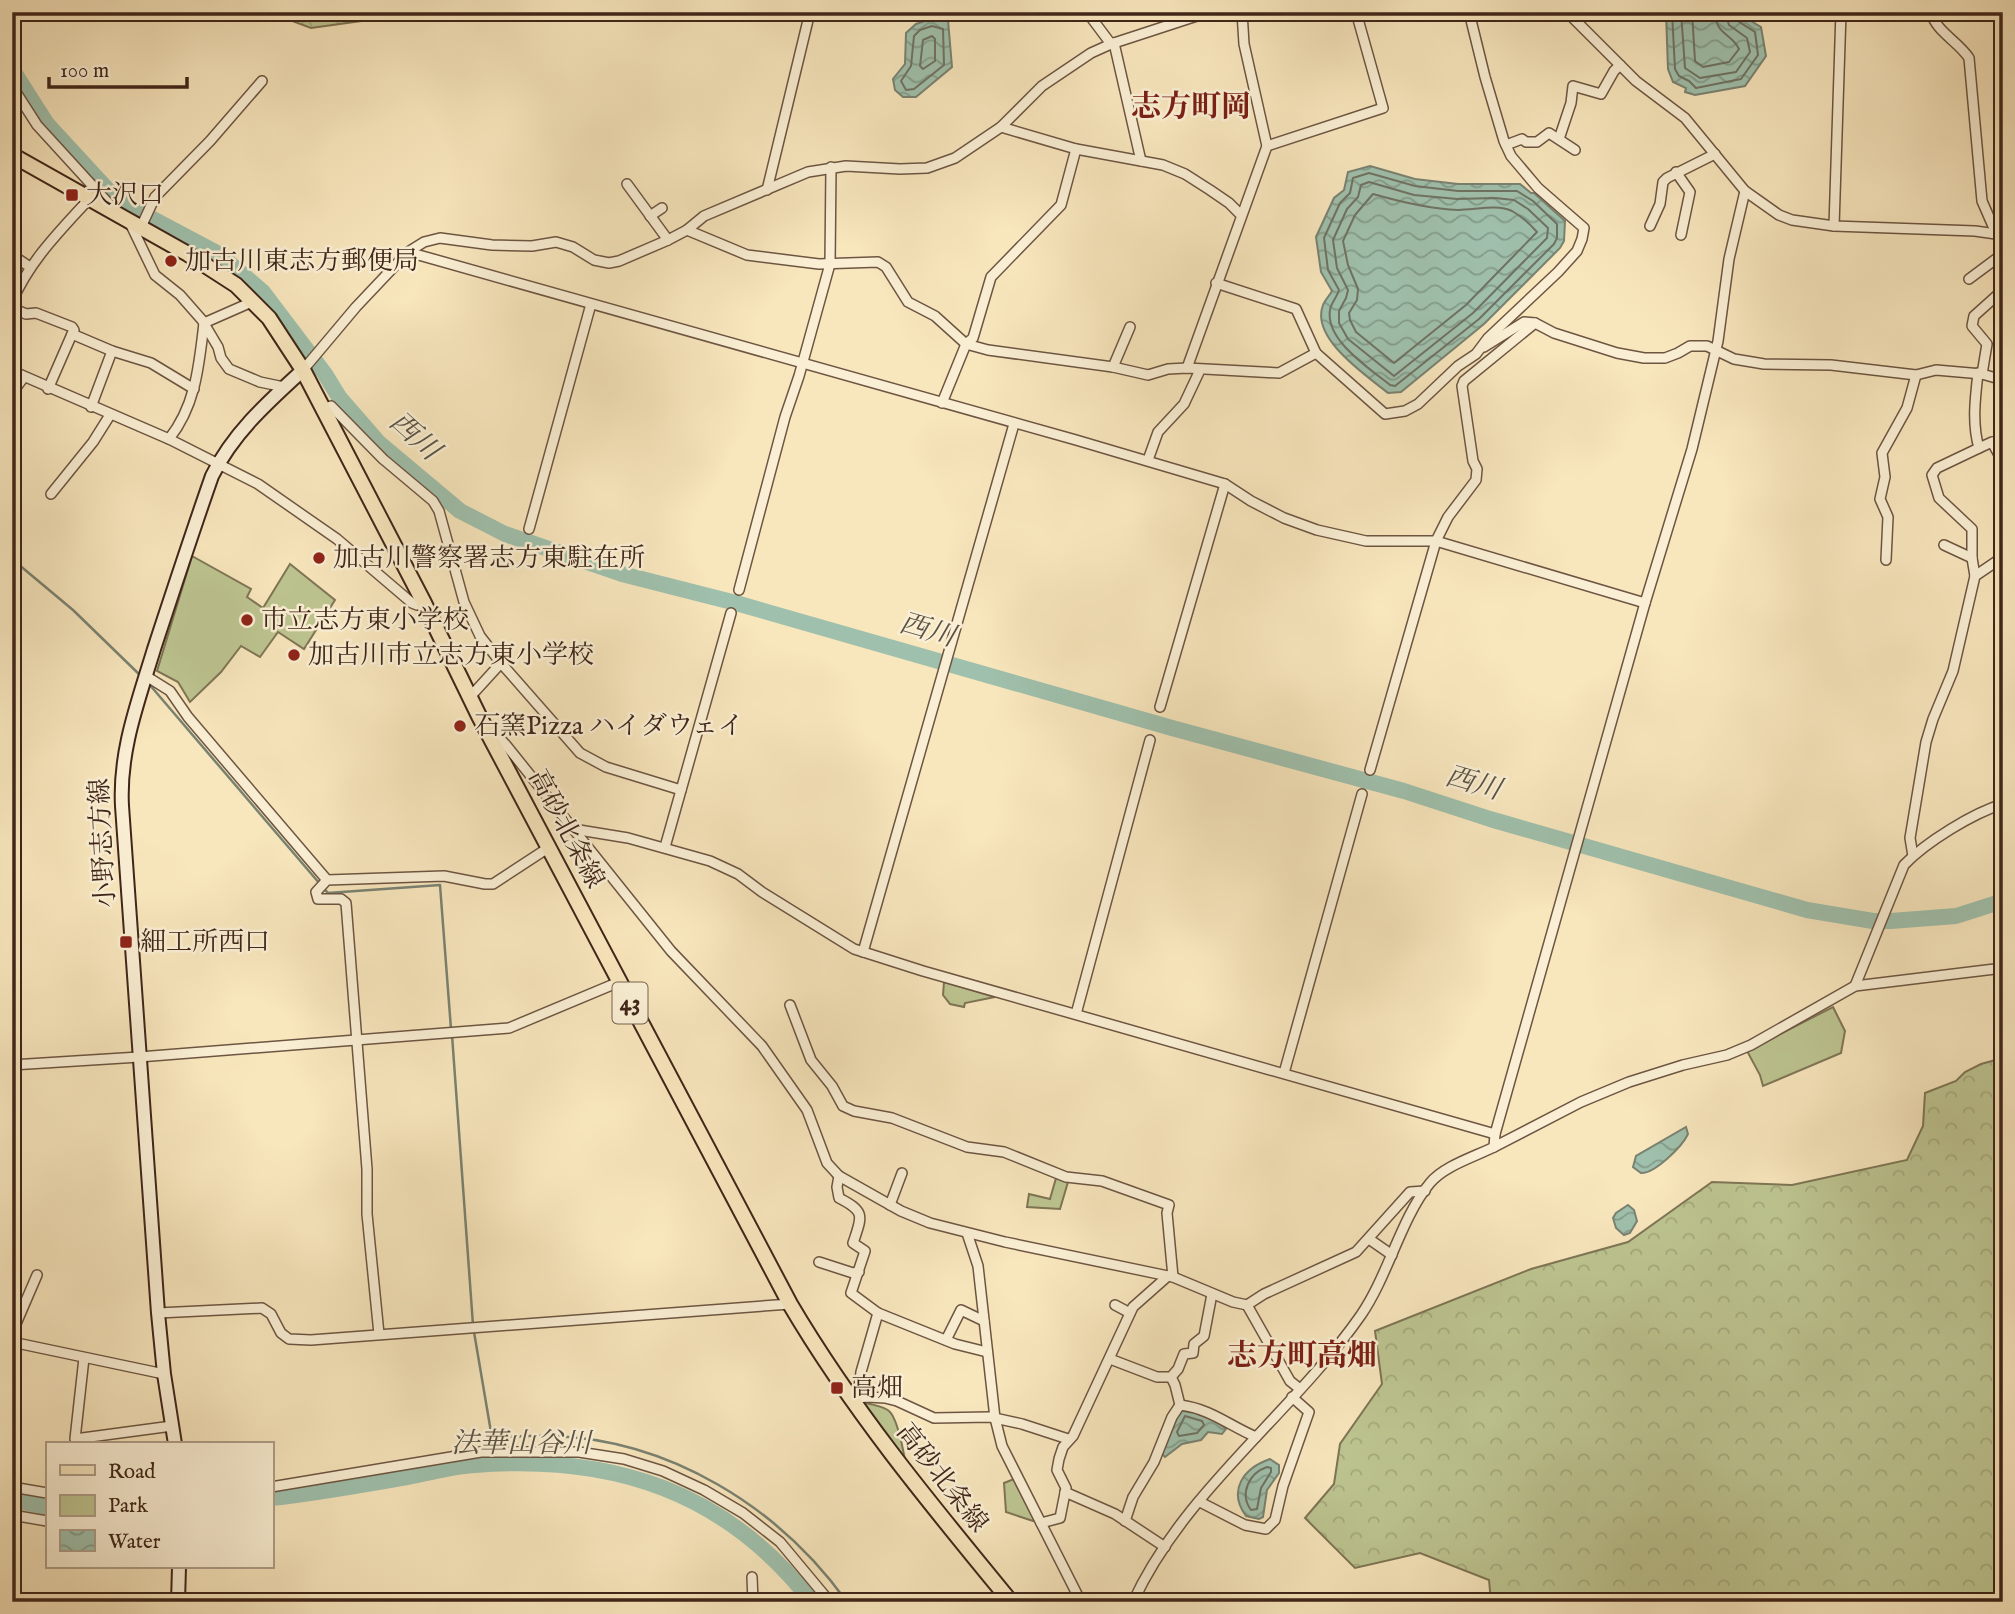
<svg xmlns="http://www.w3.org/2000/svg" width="2015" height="1614" viewBox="0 0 2015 1614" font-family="'IM FELL English','Noto Serif JP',serif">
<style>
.green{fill:#bdc591;stroke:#7e7555;stroke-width:2}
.forest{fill:url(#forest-crowns);stroke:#7e7555;stroke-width:2}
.water{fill:url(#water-waves);stroke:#798271;stroke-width:2}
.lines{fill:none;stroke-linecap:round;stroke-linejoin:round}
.shore{stroke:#6f7262;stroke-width:2}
.stream{stroke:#798271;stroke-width:2.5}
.river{stroke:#9fc0ac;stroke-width:16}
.street-casing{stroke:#6d5542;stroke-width:12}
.secondary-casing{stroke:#3f2519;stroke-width:16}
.primary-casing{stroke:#3f2519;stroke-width:18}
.street{stroke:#faefd4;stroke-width:9}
.secondary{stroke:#faefd4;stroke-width:12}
.primary{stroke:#f8e6bd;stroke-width:14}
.poi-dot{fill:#8f2418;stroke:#faefd4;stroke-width:2.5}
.labels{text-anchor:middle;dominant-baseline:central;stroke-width:5;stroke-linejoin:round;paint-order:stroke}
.shield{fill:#faefd4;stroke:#776251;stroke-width:2}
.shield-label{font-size:24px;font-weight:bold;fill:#3f2519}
.poi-label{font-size:26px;fill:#3f2519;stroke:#faefd4;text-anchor:start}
.street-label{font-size:26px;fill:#3f2519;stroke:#faefd4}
.water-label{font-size:28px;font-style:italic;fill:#5c5445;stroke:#faefd4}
.quarter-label{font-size:30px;font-weight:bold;fill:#7a1f14;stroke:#faefd4}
</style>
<defs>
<pattern id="forest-crowns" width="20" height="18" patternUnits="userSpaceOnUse" patternTransform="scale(1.75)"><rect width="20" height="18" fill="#bdc591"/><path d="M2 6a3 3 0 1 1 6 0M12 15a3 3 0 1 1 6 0" fill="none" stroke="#a4a97c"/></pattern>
<pattern id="water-waves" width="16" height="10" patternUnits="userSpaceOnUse" patternTransform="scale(1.75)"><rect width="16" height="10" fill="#9fc0ac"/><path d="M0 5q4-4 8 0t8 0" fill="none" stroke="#839c8b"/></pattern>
</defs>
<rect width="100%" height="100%" fill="#f8e6bd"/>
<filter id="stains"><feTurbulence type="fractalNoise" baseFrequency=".00286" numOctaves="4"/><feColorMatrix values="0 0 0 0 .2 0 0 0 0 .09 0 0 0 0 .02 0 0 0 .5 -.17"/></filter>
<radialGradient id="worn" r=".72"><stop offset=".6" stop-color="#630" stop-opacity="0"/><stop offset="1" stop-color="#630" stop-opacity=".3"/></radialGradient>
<g class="green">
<path d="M192,556l59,33 -4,8 16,11 27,-44 45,36 -31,49 -26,-17 -18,25 -19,-11 -20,26 -31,30 -12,-20 -21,-11z"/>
<path d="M944,982l51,15 -30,6 -1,4 -14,-3 -7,-9z"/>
<path d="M1833,1007l12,24 -4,22 -78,33 -3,-11 -13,-24z"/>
<path d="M1056,1178l12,4 -8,27 -33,-2 2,-13 21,5z"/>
<path d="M861,1401c8,4 21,4 28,10 8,7 14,38 16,49z"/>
<path d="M1014,1479l20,40 -1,2 -27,-9 -2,-29z"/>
</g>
<g class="forest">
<path d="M268,12h159l-116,16z"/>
<path d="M1999,1059l2,34 2,1v508h-512l-2,-22 -69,-27 -65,15 -50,-50 29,-34 6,-40 42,-60 -7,-53 156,-62 97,-27 84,-60 80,3 115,-25 16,-34 2,-33 31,-12 9,-9 16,-8z"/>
</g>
<g class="water">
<path d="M1666,12h70l25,15 5,29 -21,30 -50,9 -10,-3 1,-4 -13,-6 -5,-13z"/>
<path d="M931,19l17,1 4,47 -36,30h-13l-8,-7 -2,-11 12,-15 1,-31 10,-9z"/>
<path d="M1370,166l45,13 43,5h62l11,9h3l31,28 -1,20 -4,7 -76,76 -83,68 -13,1c-22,-18 -78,-55 -65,-88 2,-5 7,-10 9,-14l-11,-19 -5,-35 18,-39 10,-8 4,-18z"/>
<path d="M1686,1127l2,7c-6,13 -34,40 -47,39l-8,-6 3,-11z"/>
<path d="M1628,1205l6,5 3,11 -7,12 -6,2 -8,-7 -3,-10 3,-5z"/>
<path d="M1185,1409l24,6 17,14 -4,5 -14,-2 -7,8 -19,4 -17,13 -3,-3 15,-40 4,-4z"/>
<path d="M1270,1459l9,6v8l-12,17 -4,27 -4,2 -13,-3c-19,-26 -2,-48 24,-57z"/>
</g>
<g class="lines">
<g class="shore">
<path d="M1672,12l3,57 4,7 10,5 7,7 45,-9 17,-24 -3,-23 -19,-12 -2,-8"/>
<path d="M1681,12l4,56 15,10 36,-6 14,-20 -3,-14 -18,-13 -4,-13"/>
<path d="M1692,12l3,49 8,6 26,-5 10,-13c-7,-16 -23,-13 -24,-37"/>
<path d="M932,26l11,3 1,36 -30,24 -8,1 -5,-9 10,-15 3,-30 6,-6z"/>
<path d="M932,36l3,3v22l-12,8 -3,-3 3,-26z"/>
<path d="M1369,173l46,13 43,5h59l16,10 24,23v14l-3,6 -75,75 -84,67 -5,-1c-21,-17 -65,-45 -60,-75 1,-7 7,-13 9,-20l-11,-20 -4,-32 16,-35 10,-10 3,-15z"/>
<path d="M1369,182l45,13 43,4 38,-1 19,2 14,9 20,19 -1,10 -74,75 -79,63 -46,-37 -9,-16v-12l7,-13 2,-8 -11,-22 -4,-28 14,-31 11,-12 3,-12z"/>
<path d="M1373,194c28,8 56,15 85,16 17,0 39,-6 54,1 9,5 18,13 25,21l-71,73 -72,58 -38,-31 -6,-12 -1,-7 8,-13 1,-11 -10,-24 -5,-24 12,-26z"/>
<path d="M1185,1416l17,5 2,4 -7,8 -18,3 -2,-4z"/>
<path d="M1267,1467l4,1v4l-10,16 -4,21 -6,1c-12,-16 -2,-37 16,-43z"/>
</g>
<g class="stream">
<path d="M12,559l61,51 69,67"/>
<path d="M149,684l171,200"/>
<path d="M324,889l4,4 112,-8 11,144"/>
<path d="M452,1035l21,290"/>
<path d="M474,1332l18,106c19,-1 39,-3 59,-2 118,3 228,71 296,166"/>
</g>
<g class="river">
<path d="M12,69l35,55 70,76 102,54 44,38 62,82 14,23 40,46 81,68 45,23 117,40 114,29 436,125 232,63 86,28 317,91 66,11h18l65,-5 47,-15"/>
<path d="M271,1498c46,-5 91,-13 136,-21 23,-4 46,-11 68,-12 137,-11 251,26 337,137"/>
<path d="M12,1500l35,7"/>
</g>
<g class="street-casing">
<g id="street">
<path d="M1087,12l24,32"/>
<path d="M1567,12l69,69 49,37 60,73 34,24 13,5 42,6 141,5 28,4"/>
<path d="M1931,12c5,20 27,29 38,46l13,143 14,32"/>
<path d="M1114,43l27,118"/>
<path d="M12,86l25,39 74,81"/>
<path d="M1001,127l75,22 87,16 22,9 25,16 19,13 12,12"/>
<path d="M1559,139l12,-36 2,-17 28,8 13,-23 6,-6"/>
<path d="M1506,145l16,-6 4,3h11l12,-9 26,17"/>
<path d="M1267,146l116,-38 -27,-96"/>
<path d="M12,172l11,-11"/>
<path d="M1676,172l14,20 -9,43"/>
<path d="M627,184l41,56"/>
<path d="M767,190l43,-178"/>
<path d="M650,216l12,-8"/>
<path d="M129,221l26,54 25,20 22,25 16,27 3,11 8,11 31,13 24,5"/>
<path d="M1650,226l10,-22 3,-22 4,-4 48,-24"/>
<path d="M1834,226l7,-214"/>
<path d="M141,227l14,-30 55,-56 52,-60"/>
<path d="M687,230l60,25 72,9 59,-2 8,5 22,35 27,14 31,28 22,6 125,17 35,8 20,-6 19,-1 92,5 37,-20"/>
<path d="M408,252l668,188 149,44 26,17 33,17 33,12 49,11h70l209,62"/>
<path d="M12,255l18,12"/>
<path d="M1969,279l31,-23 3,-5"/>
<path d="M1216,283l80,26 20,44 69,61 20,-3 13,-7 40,-38 18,-12 12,-16 70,-66 19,-21 5,-12 2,-11 -46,-40 -27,-32 -7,-15 -19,-64 -16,-65"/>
<path d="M12,302c18,-42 48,-71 78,-104"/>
<path d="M12,308l14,6 10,-1 36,14 2,3 -2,4 40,17 39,12 43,26"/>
<path d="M204,323l50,-22"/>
<path d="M1484,347l40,-25 11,1 19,10 63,20 27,5h21l13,-5 12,-7h17l27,13 30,5 67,1 85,10 20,-5 46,4 21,6"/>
<path d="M1113,367l17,-40"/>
<path d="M1187,368l80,-222 -23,-102 -2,-32"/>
<path d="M303,370l53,-63 52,-55 16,-10 16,-4 52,7 40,1 24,-4 17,5 21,13 15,3 10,-2 49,-21 19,-10 17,-14 104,-44 38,-6 54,3 27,-1 28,-10 46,-31 41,-41 49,-33 20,-9 98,-32"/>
<path d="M12,371l157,68 89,45 79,55 75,64 5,2 7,-2"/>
<path d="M1982,374l5,-30 -15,-18 2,-10 29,-26"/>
<path d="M48,389l24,-55"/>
<path d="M12,393l12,-16"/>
<path d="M942,403l24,-59 7,-6 18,-61 70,-72 15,-56"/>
<path d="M91,407l21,-56"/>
<path d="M323,409l8,-3 52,53 50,42 6,10 25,91 16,34 21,27 79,90 26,14 75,23"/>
<path d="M169,439c27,-34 30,-74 35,-116"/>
<path d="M1979,448l13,-6 11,20"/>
<path d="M1148,460l10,-28 26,-28 16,-34"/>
<path d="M51,494l42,-52 17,-27"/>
<path d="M529,529l62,-225"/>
<path d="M1944,545l28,13"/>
<path d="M1886,560l2,-43 -8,-18 5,-22 -3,-24 25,-45 9,-33"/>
<path d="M1975,576l-3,-18v-29l-33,-31 -7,-23 5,-7 42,-20c-7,-24 -4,-49 -1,-75"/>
<path d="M739,590l46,-173 14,-41 31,-112 1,-97"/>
<path d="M146,676l24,15 18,26 139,163"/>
<path d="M470,697l31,-34"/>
<path d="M1160,707l65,-223"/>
<path d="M490,728l16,17 165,206 91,95 45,64 20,53 12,13 62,35 29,12 75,19 168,35 60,25 14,3 17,-11 92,-42 54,-60 15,-1"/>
<path d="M1370,770l66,-229 12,-24 28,-37 1,-11 -4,-8 -11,-75 2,-5 71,-58"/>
<path d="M573,829l55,9 82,23 28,13 24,18 92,57 69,22 572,163"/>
<path d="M665,847l66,-234"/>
<path d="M1913,856l-3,-18 16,-96 7,-23 20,-48 22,-95 28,-19"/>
<path d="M863,952l151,-528"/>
<path d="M1855,986l49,-121c22,-23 69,-52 99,-61"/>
<path d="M790,1005l21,55 21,26 11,20 11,5 38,7 75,29 37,5 62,25 36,4 67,24 -2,8 6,64"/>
<path d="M1076,1014l74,-274"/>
<path d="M12,1065l127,-8 370,-29 110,-46"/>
<path d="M1284,1073l78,-279"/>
<path d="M1494,1147l87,-45 48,-20 54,-17 44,-10 24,-10 104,-59 148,-18"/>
<path d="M839,1176l-2,11 2,11c27,14 23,18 14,45l12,8 -14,42 27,20"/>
<path d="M890,1205l12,-32"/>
<path d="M967,1233l11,33 17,152 7,28 79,156"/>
<path d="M1369,1239l23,16"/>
<path d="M819,1262l34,11 6,-1"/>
<path d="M1115,1305l15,8"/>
<path d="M1247,1305l43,76 10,8"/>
<path d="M158,1313l104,-5 9,6 10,19 8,6 22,1 479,-36"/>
<path d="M12,1333l25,-58"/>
<path d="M379,1334l-12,-120v-45l-21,-266 -5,-4h-23l-2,-7 11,-12 117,-4 41,8h8l55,-36"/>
<path d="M946,1340l15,-30 23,11"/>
<path d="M12,1342l152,32"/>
<path d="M84,1358l-9,81 97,-13"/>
<path d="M1110,1359l47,18h14l7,-8 6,-15 9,-1 1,-9 10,-8 8,-42"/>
<path d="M1171,1377l4,8 5,20"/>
<path d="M851,1398l7,-4 3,-22 17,-59 77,31 32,8"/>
<path d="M850,1399l17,-2 18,1 12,3 37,17 56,-1 32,7 46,15"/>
<path d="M12,1487l35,6"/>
<path d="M271,1487l210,-35h98l45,7 39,12 41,19 39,23 37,29 50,60"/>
<path d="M1065,1492l50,22 50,33"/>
<path d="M1200,1502l45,23 21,4 9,-9 8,-34 26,-74 -17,-15"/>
<path d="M12,1515l35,6"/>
<path d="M1125,1521l8,-24 21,-35 18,-45 8,-12c31,4 48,20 76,32"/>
<path d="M1041,1523l19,-5 6,-30 -9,-18 2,-11 4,-12 10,-11 60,-129 35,-31"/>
<path d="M752,1577l1,25"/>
<path d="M1133,1602c51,-111 159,-188 228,-287 27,-39 40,-97 69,-132 14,-17 44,-26 64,-36l1,-13 150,-531 47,-154 26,-108 11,-82 16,-68"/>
</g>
</g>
<g class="secondary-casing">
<g id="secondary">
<path d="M175,1444l-11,-70 -6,-61 -36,-507c-3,-55 16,-104 32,-157 19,-58 38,-116 58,-173 21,-43 56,-74 91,-106"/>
<path d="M178,1602l1,-35"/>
</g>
</g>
<g class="primary-casing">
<path id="primary" d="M12,155l176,99 48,31 33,33 34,52 121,233 55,113 311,588c63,107 142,202 221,298"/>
</g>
<use href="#street" class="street"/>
<use href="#secondary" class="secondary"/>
<use href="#primary" class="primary"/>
</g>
<g class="poi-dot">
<rect x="65" y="188" width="14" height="14" rx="3.5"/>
<circle cx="171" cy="261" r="7"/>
<circle cx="319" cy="558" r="7"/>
<circle cx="247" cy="620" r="7"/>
<circle cx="294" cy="655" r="7"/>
<circle cx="460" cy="726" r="7"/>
<rect x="119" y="935" width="14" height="14" rx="3.5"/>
<rect x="830" y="1381" width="14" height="14" rx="3.5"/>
</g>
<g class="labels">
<rect class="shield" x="612.5" y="982.5" width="35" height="41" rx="5"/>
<g class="shield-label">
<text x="630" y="1003">43</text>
</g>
<g class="poi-label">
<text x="86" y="195">大沢口</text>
<text x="185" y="261">加古川東志方郵便局</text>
<text x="333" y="558">加古川警察署志方東駐在所</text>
<text x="261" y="620">市立志方東小学校</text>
<text x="308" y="655">加古川市立志方東小学校</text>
<text x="474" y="726">石窯Pizza ハイダウェイ</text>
<text x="140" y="942">細工所西口</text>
<text x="851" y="1388">高畑</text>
</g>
<g class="street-label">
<text transform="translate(566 829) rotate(62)">高砂北条線</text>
<text transform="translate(103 843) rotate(-93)">小野志方線</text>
<text transform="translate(942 1478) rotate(52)">高砂北条線</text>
</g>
<g class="water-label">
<text transform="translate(414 437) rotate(42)">西川</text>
<text transform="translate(927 631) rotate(16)">西川</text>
<text transform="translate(1473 784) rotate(16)">西川</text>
<text x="521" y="1444">法華山谷川</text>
</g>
<g class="quarter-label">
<text x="1191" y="108">志方町岡</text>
<text x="1302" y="1357">志方町高畑</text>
</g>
</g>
<rect width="2015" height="1614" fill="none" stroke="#f8e6bd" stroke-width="42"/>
<rect x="14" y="14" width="1987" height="1586" fill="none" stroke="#3f2519" stroke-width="3.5"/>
<rect x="21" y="21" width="1973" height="1572" fill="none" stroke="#3f2519" stroke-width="2"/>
<rect x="46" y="1442" width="228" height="126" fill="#faefd4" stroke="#af9e89" stroke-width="2"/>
<rect x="60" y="1465" width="35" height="10" fill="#f8e6bd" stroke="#af9e89" stroke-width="2"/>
<text x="108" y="1478" font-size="21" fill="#3f2519">Road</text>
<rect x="60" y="1495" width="35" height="21" fill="#bdc591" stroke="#af9e89" stroke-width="2"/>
<text x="108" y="1512" font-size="21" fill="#3f2519">Park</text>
<rect x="60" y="1530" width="35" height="21" fill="url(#water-waves)" stroke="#af9e89" stroke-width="2"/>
<text x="108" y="1548" font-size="21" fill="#3f2519">Water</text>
<path d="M49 77v10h138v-10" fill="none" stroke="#3f2519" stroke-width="3.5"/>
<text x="60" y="77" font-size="21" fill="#3f2519" stroke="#faefd4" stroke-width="5" paint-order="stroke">100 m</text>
<rect width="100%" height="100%" filter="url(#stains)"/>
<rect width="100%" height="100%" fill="url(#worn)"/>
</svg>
